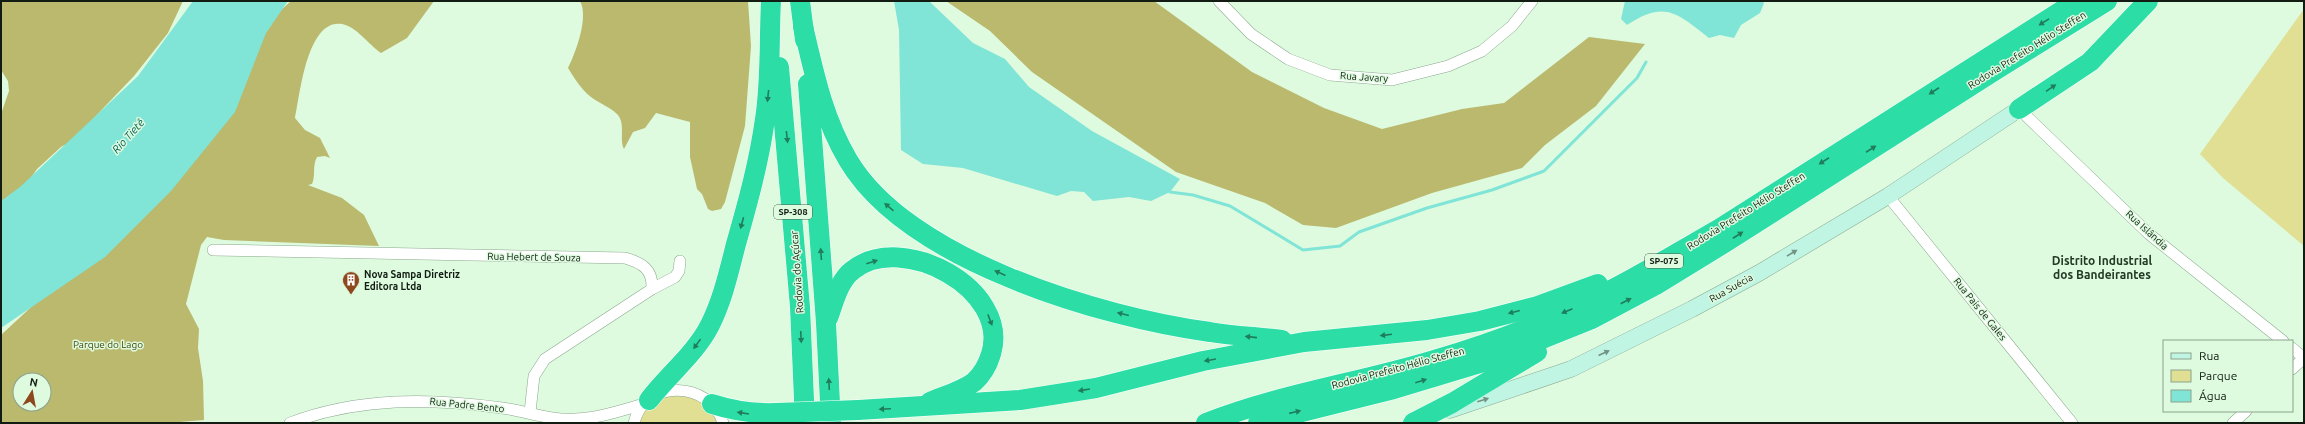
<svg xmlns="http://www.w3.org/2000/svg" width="2305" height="424" viewBox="0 0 2305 424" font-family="Ubuntu,sans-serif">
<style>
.green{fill:#e0df94}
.forest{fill:#bab96e;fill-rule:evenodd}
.water{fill:#80e4d7}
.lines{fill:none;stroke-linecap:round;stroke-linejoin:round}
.stream{stroke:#80e4d7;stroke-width:3}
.street-casing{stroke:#8ca88e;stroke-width:12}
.secondary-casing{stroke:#8ca88e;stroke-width:17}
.highway-casing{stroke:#fff;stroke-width:21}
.street{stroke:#fff;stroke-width:11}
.secondary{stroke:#c0f5e4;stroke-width:16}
.highway{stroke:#2cdea6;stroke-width:20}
.highway-bridge-casing{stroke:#fff;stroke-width:21;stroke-linecap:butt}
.highway-bridge{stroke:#2cdea6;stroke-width:20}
.oneway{fill:#1f7d5c}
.oneway2{fill:#729386}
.labels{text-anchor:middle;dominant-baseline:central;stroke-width:3;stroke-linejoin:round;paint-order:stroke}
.shield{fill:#defbdf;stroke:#4f5f50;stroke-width:1}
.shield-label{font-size:9px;font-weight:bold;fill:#121c12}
.street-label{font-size:10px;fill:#121c12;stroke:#defbdf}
.poi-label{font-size:10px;font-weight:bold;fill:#121c12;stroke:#defbdf;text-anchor:start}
.park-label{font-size:10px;fill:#464509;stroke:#defbdf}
.water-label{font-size:11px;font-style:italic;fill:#005d55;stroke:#defbdf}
.quarter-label{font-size:12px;font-weight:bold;fill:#223a24;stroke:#defbdf}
</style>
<rect width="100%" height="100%" fill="#defbdf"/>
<g class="green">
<path d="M2304,9v237l-81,-68 -23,-24z"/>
<path d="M686,394l23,12 9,17h-79c9,-26 23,-26 47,-29z"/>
</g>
<g class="forest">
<path d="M1,1h182l-15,32 -34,43 -42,44 -15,18 -16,9 -24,22 -23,33 -13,13v-101l8,-23 -1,-10 -7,-11z"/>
<path d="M291,1h143l-27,37 -26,15c-13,-9 -24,-26 -39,-29 -35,-6 -42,71 -47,94l10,12 15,8 10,20 -5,-2 -8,1c-5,9 -1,18 -5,27l-4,1 34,13 22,17 15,31 -155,-6 -17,-3 -6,8 -15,59 13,25 -1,19 5,33 1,39 -37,3h-166v-88l42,-39 198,-225 39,-60zM20,380h24v24h-24z"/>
<path d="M580,1h168l3,45 -6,80 -20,76 -4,7 -9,2 -4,-2 -6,-15 -5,-5 -7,-32v-35l-34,-9 -11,15 -12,4 -9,17c-5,-10 2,-26 -7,-35 -7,-7 -18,-11 -26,-17 -9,-7 -17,-19 -23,-29 8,-16 21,-51 12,-67z"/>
<path d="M946,1h208l98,71 72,36 58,21 80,-20 42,-6 85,-66 56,7 -49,62 -51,39 -23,23 -90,25 -96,35 -33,-3 -38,-22 -89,-31 -144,-100 -42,-41z"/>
</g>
<g class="water">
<path d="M193,1h95l-22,32 -31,79 -64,79 -66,66 -104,71v-127l19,-14 118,-111z"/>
<path d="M894,1h35l44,42 32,16 24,28 63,44 88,48 -10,13 -19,9 -22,-4 -36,4 -9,-9 -13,-1 -14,5 -94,-28 -40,-4 -22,-14 -2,-120z"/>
<path d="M1625,1h137l2,2 -4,10 -19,12 -7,13 -14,-3 -11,3c-32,-25 -44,-38 -82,-13l-6,-6z"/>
</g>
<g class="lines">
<path class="stream" d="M1170,192l23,3 37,11 73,44 37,-4 19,-14 68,-24 65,-18 52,-19 93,-93 9,-16"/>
<g class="street-casing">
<g id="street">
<path d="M1219,1l32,33 37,25 42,16 62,5 56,-14 34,-15 30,-25 20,-25"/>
<path d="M2019,109l130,125 134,107"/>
<path d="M1888,196l184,227"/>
<path d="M213,250l412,8c18,5 28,12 27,31"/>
<path d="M2292,348l12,10"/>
<path d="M2292,369l12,-11"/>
<path d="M530,412l4,-36 11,-17 107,-70 23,-12 4,-6 1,-10"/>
<path d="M290,423c69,-26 140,-25 212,-15 24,3 49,13 74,11 24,-1 46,-9 68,-15"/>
<path d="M634,423c10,-45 77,-42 89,0"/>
<path d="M2233,423l13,-12"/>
</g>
</g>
<g class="secondary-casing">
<path id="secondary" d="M1450,410l121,-41 121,-60 67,-36 129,-77 131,-87"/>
</g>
<g class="highway-casing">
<g id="highway">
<path d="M800,1l5,39"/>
<path d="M803,26c11,47 20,92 45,134 59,100 252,157 362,172 24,4 48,5 72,8"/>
<path d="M779,67l21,240 5,116"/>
<path d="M808,84l18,239 5,100"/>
<path d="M2019,109l71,-47 58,-61"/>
<path d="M828,318c6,-16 11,-38 25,-48 49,-39 158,19 138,84 -3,10 -8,20 -17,28 -12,9 -30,14 -44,20"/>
<path d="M649,400c19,-25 47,-47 61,-75 13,-26 19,-54 26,-81 12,-42 23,-82 29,-125 6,-39 4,-79 6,-118"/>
<path d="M712,404c22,7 40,10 64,9"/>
<path d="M858,410l162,-10 76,-12 107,-27 101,-19 123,-12 53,-9 58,-15 60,-22"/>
<path d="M1206,423c73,-29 152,-40 228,-63 45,-13 92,-30 136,-50 51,-23 100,-53 149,-81l358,-228"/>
<path d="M1258,423l136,-34 93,-28 105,-42 64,-34 70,-43 268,-171 113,-70"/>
<path d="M1413,423l39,-20 85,-51"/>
</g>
</g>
<use href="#street" class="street"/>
<use href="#secondary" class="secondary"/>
<use href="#highway" class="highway"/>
<g class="highway-bridge-casing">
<path id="highway-bridge" d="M776,413l82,-3"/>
</g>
<use href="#highway-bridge" class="highway-bridge"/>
</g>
<defs><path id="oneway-solid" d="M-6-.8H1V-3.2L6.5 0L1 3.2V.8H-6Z"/></defs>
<g class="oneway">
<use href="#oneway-solid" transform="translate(2044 22) rotate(148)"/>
<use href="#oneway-solid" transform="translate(2051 88) rotate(-34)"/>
<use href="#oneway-solid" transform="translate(1934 91) rotate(147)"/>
<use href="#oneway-solid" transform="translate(768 96) rotate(96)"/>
<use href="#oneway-solid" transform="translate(787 137) rotate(84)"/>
<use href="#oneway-solid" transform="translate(1871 149) rotate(-33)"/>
<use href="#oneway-solid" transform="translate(1824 161) rotate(147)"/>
<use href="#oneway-solid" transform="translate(889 207) rotate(-139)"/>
<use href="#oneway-solid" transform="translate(742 223) rotate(105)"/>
<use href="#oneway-solid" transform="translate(1738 235) rotate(-33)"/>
<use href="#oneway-solid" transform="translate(821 254) rotate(-94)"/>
<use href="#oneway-solid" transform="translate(872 262) rotate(-18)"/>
<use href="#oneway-solid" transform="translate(1000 273) rotate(-156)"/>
<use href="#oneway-solid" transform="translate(1626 301) rotate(-28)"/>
<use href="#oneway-solid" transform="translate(1567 311) rotate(157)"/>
<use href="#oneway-solid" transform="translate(1514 312) rotate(166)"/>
<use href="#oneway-solid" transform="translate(1123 314) rotate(-166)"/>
<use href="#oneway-solid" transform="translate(990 320) rotate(69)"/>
<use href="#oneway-solid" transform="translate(1386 335) rotate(173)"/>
<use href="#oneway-solid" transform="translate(801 337) rotate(87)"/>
<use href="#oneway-solid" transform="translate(1251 337) rotate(-174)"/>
<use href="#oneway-solid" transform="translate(697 344) rotate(126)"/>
<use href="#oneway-solid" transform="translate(1210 360) rotate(170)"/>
<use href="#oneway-solid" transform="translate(1421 381) rotate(-17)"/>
<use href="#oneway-solid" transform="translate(829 384) rotate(-93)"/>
<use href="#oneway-solid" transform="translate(1084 390) rotate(171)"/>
<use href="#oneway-solid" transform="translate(885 409) rotate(177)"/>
<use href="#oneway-solid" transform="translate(1295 412) rotate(-13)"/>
<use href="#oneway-solid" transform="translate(743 413) rotate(-171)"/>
</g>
<g class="oneway2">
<use href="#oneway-solid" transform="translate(1792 253) rotate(-31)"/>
<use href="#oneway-solid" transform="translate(1604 353) rotate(-25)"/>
<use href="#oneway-solid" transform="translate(1483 400) rotate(-18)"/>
</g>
<defs>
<g id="building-pin" transform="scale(0.9)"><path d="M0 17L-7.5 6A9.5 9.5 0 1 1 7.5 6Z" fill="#8d491d" stroke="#defbdf"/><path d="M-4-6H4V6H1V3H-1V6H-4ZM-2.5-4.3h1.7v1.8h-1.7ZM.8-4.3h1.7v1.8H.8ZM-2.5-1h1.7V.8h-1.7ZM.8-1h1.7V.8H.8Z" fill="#fff"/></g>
</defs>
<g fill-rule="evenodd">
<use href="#building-pin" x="351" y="280"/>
</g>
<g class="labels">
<g class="shield">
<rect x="774" y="205" width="38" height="14" rx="3"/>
<rect x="1645" y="254" width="38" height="14" rx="3"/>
</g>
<g class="shield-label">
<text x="793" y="212">SP-308</text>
<text x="1664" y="261">SP-075</text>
</g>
<g class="street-label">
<text transform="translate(2027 50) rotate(-32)">Rodovia Prefeito Hélio Steffen</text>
<text transform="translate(1364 77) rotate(4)">Rua Javary</text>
<text transform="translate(1746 211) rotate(-32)">Rodovia Prefeito Hélio Steffen</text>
<text transform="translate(2147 230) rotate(42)">Rua Islândia</text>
<text transform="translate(534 257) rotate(1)">Rua Hebert de Souza</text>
<text transform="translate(797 272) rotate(-94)">Rodovia do Açúcar</text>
<text transform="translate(1731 288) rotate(-29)">Rua Suécia</text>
<text transform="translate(1980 309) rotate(51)">Rua Pais de Gales</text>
<text transform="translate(1398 368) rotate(-15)">Rodovia Prefeito Hélio Steffen</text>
<text transform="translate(467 405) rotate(6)">Rua Padre Bento</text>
</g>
<g class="poi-label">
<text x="364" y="274">Nova Sampa Diretriz<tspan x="364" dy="12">Editora Ltda</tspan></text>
</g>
<g class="park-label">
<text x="108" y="344">Parque do Lago</text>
</g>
<g class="water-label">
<text transform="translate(128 136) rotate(-48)">Rio Tietê</text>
</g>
<g class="quarter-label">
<text x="2102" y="260">Distrito Industrial<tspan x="2102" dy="14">dos Bandeirantes</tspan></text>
</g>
</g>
<rect width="2305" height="424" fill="none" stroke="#121c12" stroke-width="4"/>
<rect x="2163" y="340" width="130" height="72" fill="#defbdf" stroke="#8ca28d"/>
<rect x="2171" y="353" width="20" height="6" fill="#c0f5e4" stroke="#8ca28d"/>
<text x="2199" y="360" font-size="12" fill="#121c12">Rua</text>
<rect x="2171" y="370" width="20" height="12" fill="#e0df94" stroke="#8ca28d"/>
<text x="2199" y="380" font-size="12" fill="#121c12">Parque</text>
<rect x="2171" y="390" width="20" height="12" fill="#80e4d7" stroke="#8ca28d"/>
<text x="2199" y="400" font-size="12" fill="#121c12">Água</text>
<g transform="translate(32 392) rotate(11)"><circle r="19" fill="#defbdf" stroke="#8ca28d"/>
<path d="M0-3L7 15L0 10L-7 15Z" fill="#8d491d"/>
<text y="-6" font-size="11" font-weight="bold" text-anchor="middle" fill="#121c12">N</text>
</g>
</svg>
